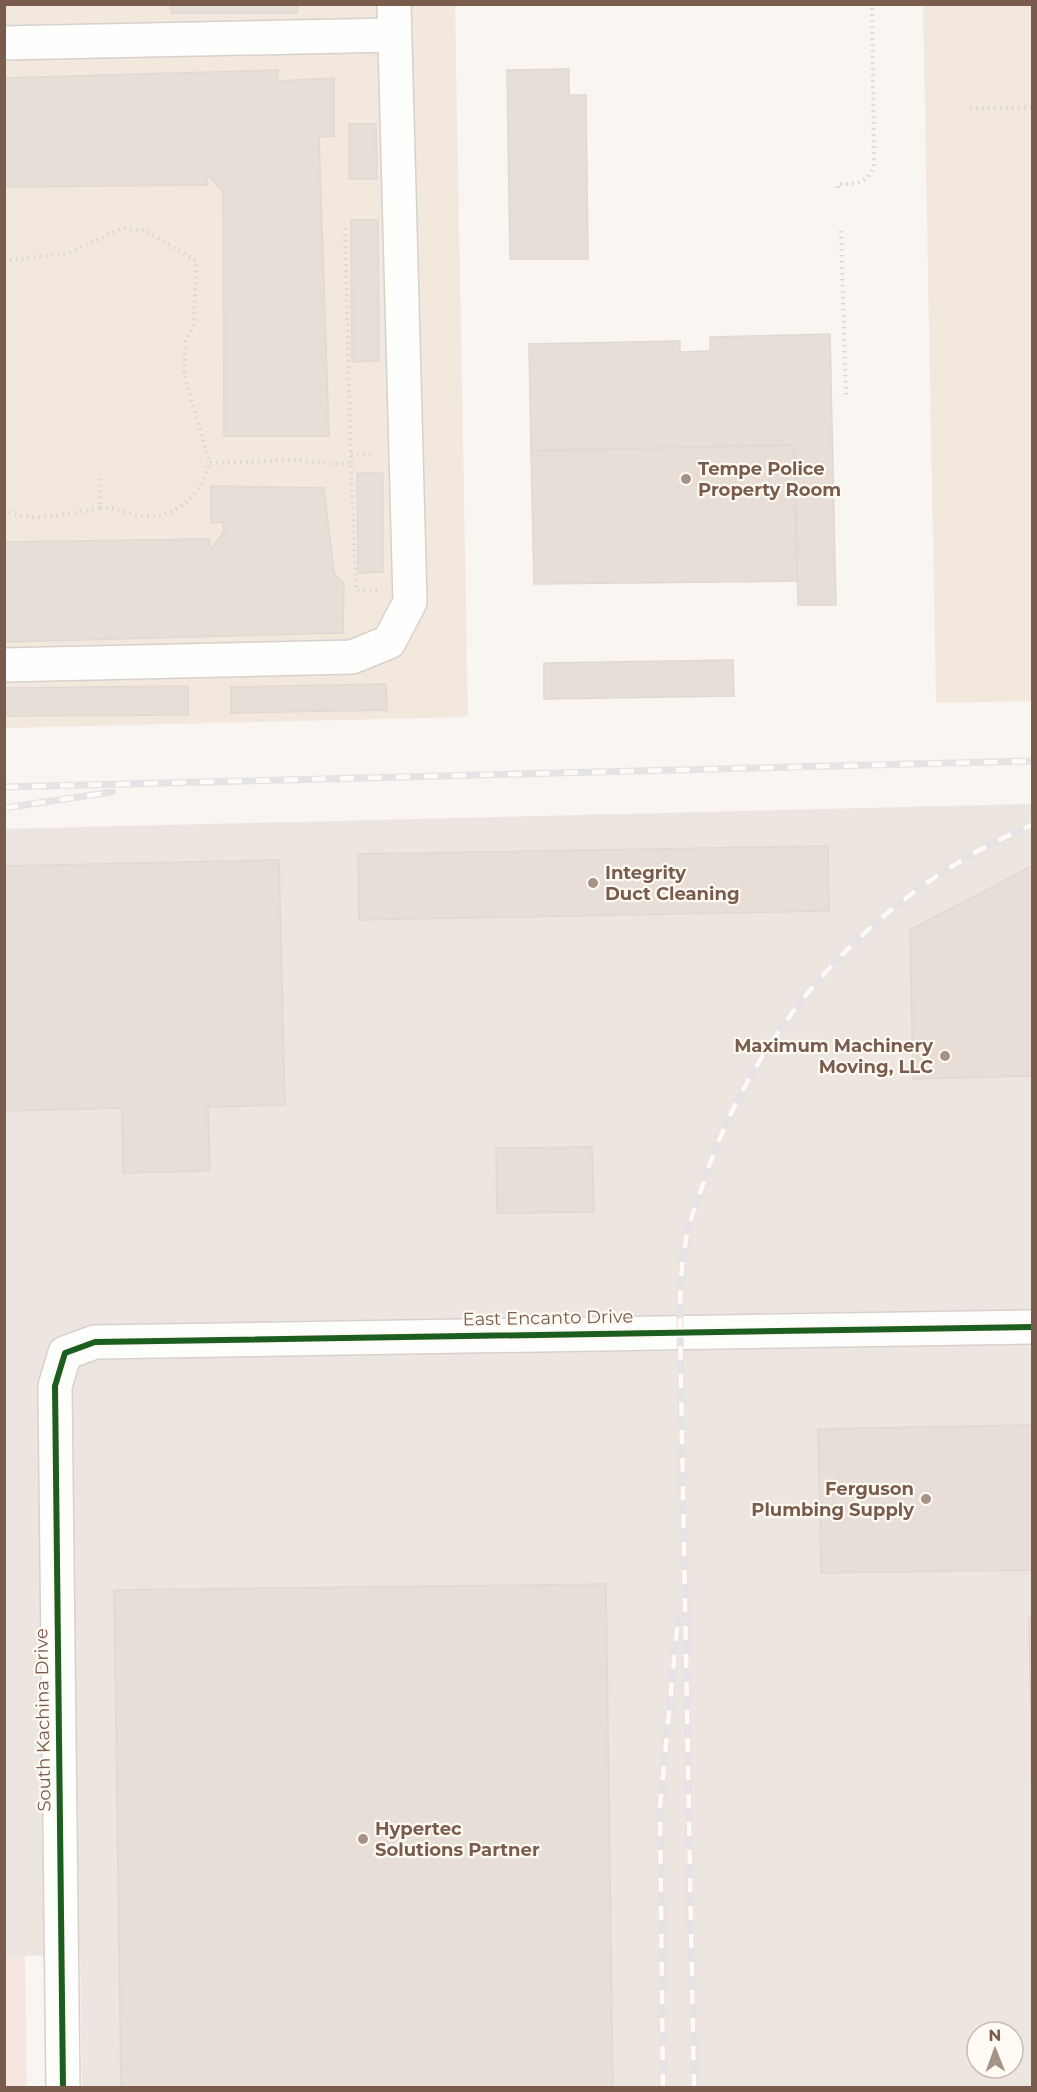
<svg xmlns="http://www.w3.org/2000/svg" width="1037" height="2092" viewBox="0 0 1037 2092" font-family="Montserrat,sans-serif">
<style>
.residential{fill:#f2e8de}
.commercial{fill:#f6e8e1}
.industrial{fill:#ede5e0;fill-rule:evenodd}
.building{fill:#e6ded7;stroke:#e2d8d2;stroke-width:1.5}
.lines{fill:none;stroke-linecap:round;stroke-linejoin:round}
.minor-casing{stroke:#d7d1cb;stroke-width:36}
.path{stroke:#dcd5d0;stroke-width:4;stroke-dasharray:1.5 4.5;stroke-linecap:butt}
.minor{stroke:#fefefd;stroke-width:33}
.rail-casing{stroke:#e6e3e7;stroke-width:7}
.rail{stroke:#fffaf3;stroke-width:4.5;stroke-dasharray:14;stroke-linecap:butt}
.cycleway-casing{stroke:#fffaf3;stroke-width:10}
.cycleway{stroke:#1b5e20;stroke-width:6}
.poi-dot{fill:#a69286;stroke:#fffaf3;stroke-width:2}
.labels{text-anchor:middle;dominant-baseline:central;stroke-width:4.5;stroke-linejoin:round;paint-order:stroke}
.poi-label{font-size:18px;font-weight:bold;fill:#7a5c4d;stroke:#fffaf3;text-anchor:start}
.street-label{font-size:18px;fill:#7a5c4d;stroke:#fffaf3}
</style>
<rect width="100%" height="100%" fill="#f9f5f0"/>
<g class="residential">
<path d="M4,5h451l13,712 -463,11z"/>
<path d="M923,5h109v696l-96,2z"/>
</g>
<path class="commercial" d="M25,1955l2,132h-22v-131z"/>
<path class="industrial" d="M1032,804v1283h-950l-2,-132 -75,1 -1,-1127zM977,2032h36v36h-36z"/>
<g class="building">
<rect x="171" y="4" width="126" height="9"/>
<path d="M569,69v26h17l2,164h-78l-3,-189z"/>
<path d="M278,70l-1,11 57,-3v58l-15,1 10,299h-105l-1,-244 -17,-19 2,12 -204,2v-109z"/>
<path d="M349,124h27l1,55h-28z"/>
<path d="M351,220h27l1,141 -27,1z"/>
<path d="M830,334l6,271h-38l-4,-160 -263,6 -2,-107 151,-3v11l30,-1v-14z"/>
<path d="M794,445l3,136 -263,3 -3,-133z"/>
<path d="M357,473h26v99l-25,1z"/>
<path d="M211,486l113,2 10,85 10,11 -1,49 -339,9v-100l205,-3 1,11 14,-18 -1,-10 -12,1z"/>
<path d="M733,660l1,36 -190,3v-36z"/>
<path d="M386,684l1,26 -156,3v-26z"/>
<path d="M188,686v29l-182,1v-28z"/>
<path d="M828,846l1,65 -470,9 -1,-66z"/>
<path d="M279,860l6,245 -77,2 2,64 -87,2 -1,-65 -117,3 -1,-245z"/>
<path d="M1032,866v210l-119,3 -3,-149z"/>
<path d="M592,1147l2,65 -97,1 -1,-65z"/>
<path d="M1032,1425v145l-211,3 -3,-144z"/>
<path d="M606,1584l7,504h-492l-7,-498z"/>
<path d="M1029,1617h3v197z"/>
</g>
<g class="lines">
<g class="minor-casing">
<g id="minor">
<path d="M4,43l390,-8"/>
<path d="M4,665l348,-8 37,-15 21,-40 -16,-598"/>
<path d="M63,2088l-8,-702 10,-33 30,-11 937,-15"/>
</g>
</g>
<g class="path">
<path d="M970,109l62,-2"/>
<path d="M838,188v-4c19,0 28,0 36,-18l-2,-162"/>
<path d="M345,228l6,235"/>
<path d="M841,231l5,165"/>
<path d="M4,261l64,-8 55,-25 23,3 50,30 -2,62 -8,18 -2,33 26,89 86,-3 35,4 20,-1 5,127h21"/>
<path d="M351,454h21"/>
<path d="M100,508c13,-1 20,3 32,6 39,10 67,-15 78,-51"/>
<path d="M4,509c24,17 69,3 96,-1l-1,-29"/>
</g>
<use href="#minor" class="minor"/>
<g class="rail-casing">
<g id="rail">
<path d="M4,787l1028,-26"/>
<path d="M4,808l108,-16"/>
<path d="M663,2088l-3,-281 18,-188"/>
<path d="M694,2088l-14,-757c0,-31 0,-61 6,-91 3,-19 11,-38 17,-56 51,-159 175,-295 329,-359"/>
</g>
</g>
<use href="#rail" class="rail"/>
<g class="cycleway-casing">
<path id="cycleway" d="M63,2088l-8,-702 10,-33 30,-11 937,-15"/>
</g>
<use href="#cycleway" class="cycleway"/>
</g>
<g class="poi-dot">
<circle cx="686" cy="479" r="6"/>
<circle cx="593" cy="883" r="6"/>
<circle cx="945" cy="1056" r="6"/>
<circle cx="926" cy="1499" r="6"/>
<circle cx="363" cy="1839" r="6"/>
</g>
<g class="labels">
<g class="poi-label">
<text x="698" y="469">Tempe Police<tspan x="698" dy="21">Property Room</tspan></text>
<text x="605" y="873">Integrity<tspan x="605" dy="21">Duct Cleaning</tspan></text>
<text x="933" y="1046" text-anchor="end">Maximum Machinery<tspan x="933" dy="21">Moving, LLC</tspan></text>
<text x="914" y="1489" text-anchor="end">Ferguson<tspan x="914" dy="21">Plumbing Supply</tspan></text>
<text x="375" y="1829">Hypertec<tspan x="375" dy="21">Solutions Partner</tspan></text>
</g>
<g class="street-label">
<text transform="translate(548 1318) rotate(-1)">East Encanto Drive</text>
<text transform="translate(43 1720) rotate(-91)">South Kachina Drive</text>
</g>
</g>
<rect width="1037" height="2092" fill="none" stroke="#7a5c4d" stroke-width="12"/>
<g transform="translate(995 2050) rotate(359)"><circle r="28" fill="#fffaf3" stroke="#cabbb1" stroke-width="1.5"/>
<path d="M0-4.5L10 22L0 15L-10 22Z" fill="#a69286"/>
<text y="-9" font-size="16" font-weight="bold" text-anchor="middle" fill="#7a5c4d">N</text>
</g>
</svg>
